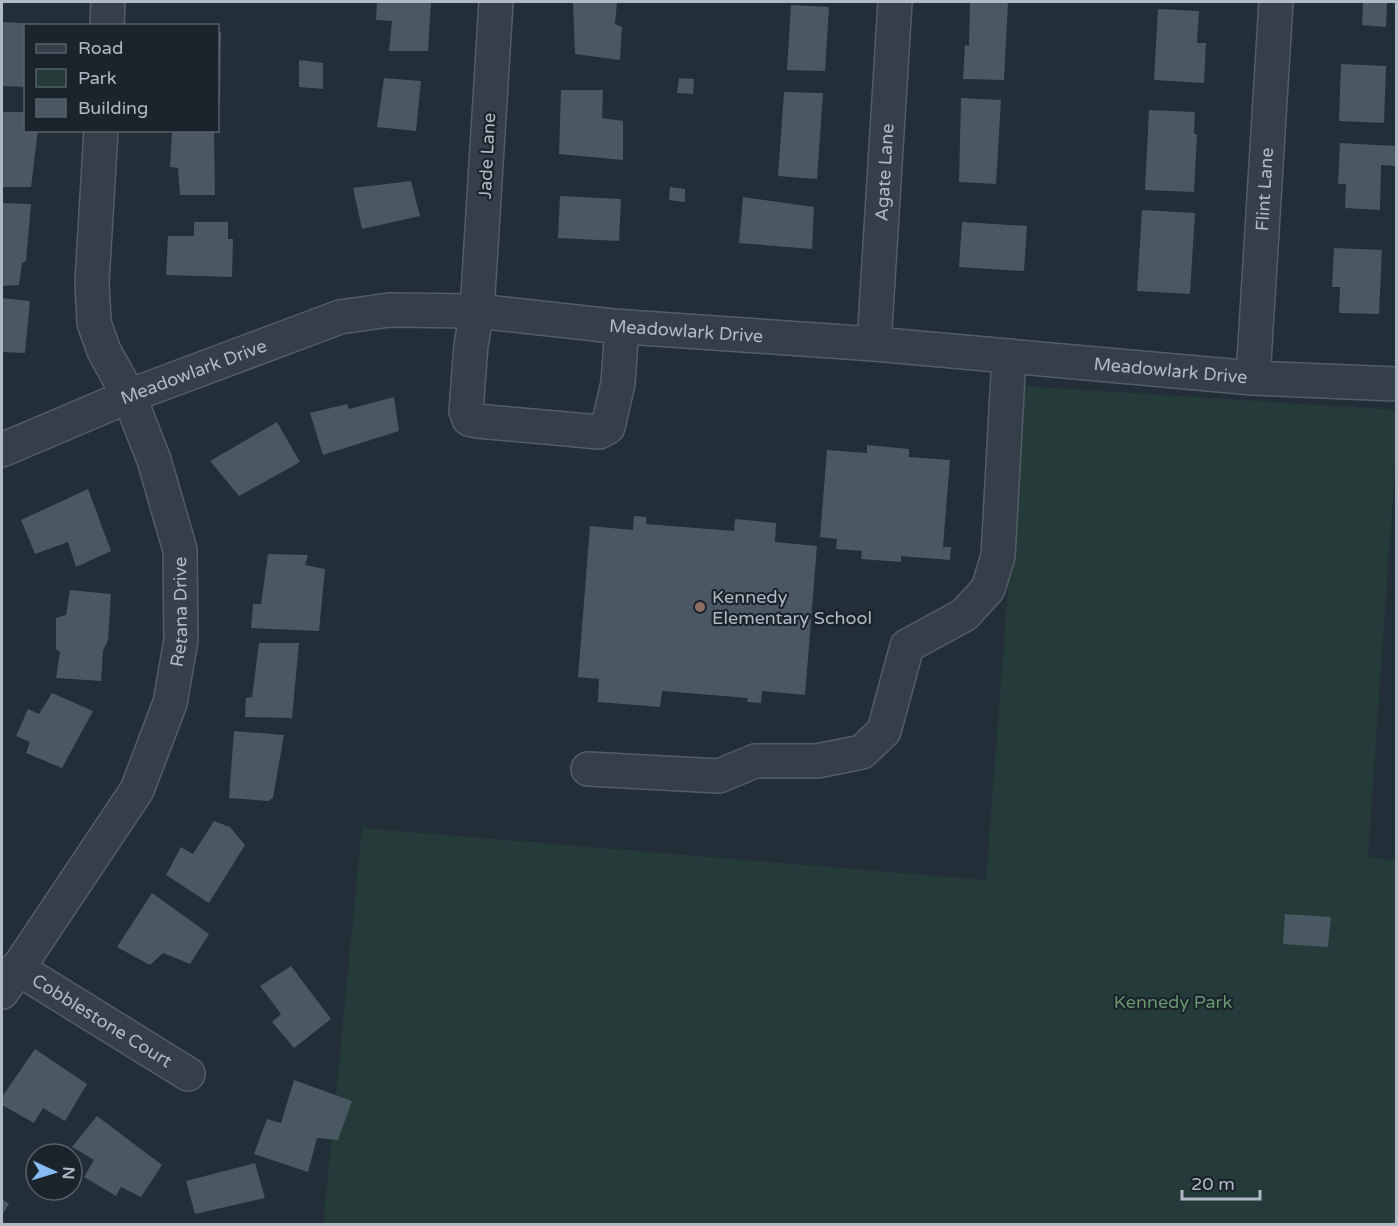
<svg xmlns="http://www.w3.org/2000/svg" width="1398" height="1226" viewBox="0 0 1398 1226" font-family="'Varela Round',sans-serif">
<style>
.green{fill:#253b3a}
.building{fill:#4a5864}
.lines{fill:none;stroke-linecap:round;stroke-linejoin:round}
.minor-casing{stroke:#535d67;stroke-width:36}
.minor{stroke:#353f49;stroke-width:33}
.education-dot{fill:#8d6e63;stroke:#1b242d;stroke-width:2}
.labels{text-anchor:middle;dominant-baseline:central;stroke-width:4.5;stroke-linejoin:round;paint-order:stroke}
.street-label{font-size:18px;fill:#b0bac5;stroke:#1b242d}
.poi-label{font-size:18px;fill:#b0bac5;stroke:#1b242d;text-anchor:start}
.park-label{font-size:18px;fill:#68956e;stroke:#1b242d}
</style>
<rect width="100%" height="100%" fill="#222e38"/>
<path class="green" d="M1023,386l373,24v42l-28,405 28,3v364h-1073l39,-396 624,52z"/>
<g class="building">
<path d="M377,2h54l-3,49h-39l3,-30 -16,-1z"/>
<path d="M573,2h44l-2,22 7,3 -2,33 -45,-6z"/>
<path d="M970,2h38l-4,78 -41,-1 2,-34 4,1z"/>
<path d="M1363,2h24l-1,25 -24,-2z"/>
<path d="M791,5l38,2 -4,64 -38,-1z"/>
<path d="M1158,9l41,2 -2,32h9l-2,40 -50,-3z"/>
<path d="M2,22l37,2v2h-13v61l-24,-1z"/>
<path d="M218,32h3l-1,71h-2z"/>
<path d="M299,60l24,3v26l-24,-2z"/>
<path d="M1341,64l45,2 -2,57 -45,-2z"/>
<path d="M384,78l37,3 -5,50 -39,-4z"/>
<path d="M679,78l15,1 -1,15 -16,-1z"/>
<path d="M561,90h42l-1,28 21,3v39l-64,-6z"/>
<path d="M784,92l39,1 -6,86 -39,-3z"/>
<path d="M961,98l40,2 -5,84 -37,-2z"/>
<path d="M1149,110l46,2 -1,22h3l-3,58 -49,-2z"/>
<path d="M2,112h24v18h12l-7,57h-29z"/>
<path d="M172,130h42l1,65h-35l-2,-27 -8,-1z"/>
<path d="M1340,143l56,3v20l-15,-1 -1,45 -35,-2 1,-24h-8z"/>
<path d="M411,181l9,35 -58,13 -9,-41z"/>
<path d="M670,187l15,2v13l-16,-2z"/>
<path d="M560,196l61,3 -2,42 -61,-3z"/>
<path d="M743,197l71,10 -2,42 -73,-6z"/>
<path d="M2,203l29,1 -5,57 -4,2 -3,22 -17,1z"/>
<path d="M1142,210l53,3 -5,81 -53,-3z"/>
<path d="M194,222h34v17h5l-1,38 -66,-2 2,-39h26z"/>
<path d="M962,222l65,4 -3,45 -65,-4z"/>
<path d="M1334,248l48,2 -3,64 -40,-1 1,-26h-8z"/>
<path d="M2,298l28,3 -5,52 -23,-1z"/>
<path d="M394,397l5,34 -76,24 -13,-42 37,-9 2,5z"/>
<path d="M277,422l23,40 -61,34 -29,-35z"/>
<path d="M867,445l42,4v8l41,3 -7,87h8l-1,13 -49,-4v6l-40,-3 1,-8 -26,-2 1,-10 -17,-2 7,-87 40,3z"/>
<path d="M88,489l23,62 -35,16 -8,-25 -33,12 -14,-34z"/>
<path d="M634,516l12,1v7l88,7 1,-12 41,4 -1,19 42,4 -12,149 -43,-4 -1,12 -14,-1 1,-4 -86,-7 -2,16 -62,-5 1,-23 -21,-2 12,-151 43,4z"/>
<path d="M268,554l40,1 -3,10 20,4 -6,62 -68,-3 2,-24h8z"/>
<path d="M70,590l41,4 -3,46 -5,11 -2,30 -45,-3 4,-26 -4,-3v-31l10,-3z"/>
<path d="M259,643h40l-7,75 -47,-1 1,-19 6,-1z"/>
<path d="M52,693l41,18 -31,57 -36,-15 4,-11 -14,-6 12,-27 11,5z"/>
<path d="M234,731l50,4 -11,63 -5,3 -39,-3z"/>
<path d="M214,821l16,6 15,18 -36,58 -43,-28 15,-28 12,7z"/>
<path d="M152,893l57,41 -19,30 -27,-11 -13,12 -33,-18z"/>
<path d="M1285,914l46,3 -3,30 -45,-3z"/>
<path d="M291,966l40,53 -37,29 -22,-26 9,-8 -21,-28z"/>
<path d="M35,1049l52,35 -22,37 -22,-13 -9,15 -32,-18v-8z"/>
<path d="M294,1080l58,21 -14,39 -21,-2 -9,34 -54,-18 13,-35 14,4z"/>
<path d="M97,1116l65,49 -21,32 -20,-10 -5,9 -32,-19 10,-17 -22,-13z"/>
<path d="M255,1163l10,35 -70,16 -9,-33z"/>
<path d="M2,1199l7,5 -7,11z"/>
</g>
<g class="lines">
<g class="minor-casing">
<g id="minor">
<path d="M496,2l-19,309 -6,34 -5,66 3,8 8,2 122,11 9,-5 10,-44 4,-56"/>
<path d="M107,26l1,-24"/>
<path id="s1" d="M874,344l21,-342"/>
<path id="s2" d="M1253,378l23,-376"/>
<path id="s3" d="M2,450l127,-54 211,-79 49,-7 88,1 136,15 261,18 379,34 143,6"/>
<path d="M588,769l131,7 36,-15h62l45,-9 22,-21 23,-85 57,-31 24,-26 10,-33 11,-200"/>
<path id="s4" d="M17,968l171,106"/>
<path id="s5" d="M2,992l135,-202 33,-87 11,-63 -1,-90 -26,-90 -25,-64 -25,-45 -10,-28 -2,-41 9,-152"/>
</g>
</g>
<use href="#minor" class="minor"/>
</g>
<circle class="education-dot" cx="700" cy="607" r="6"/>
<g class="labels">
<g class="street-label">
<text transform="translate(487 156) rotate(-87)">Jade Lane</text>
<text stroke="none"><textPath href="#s1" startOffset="172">Agate Lane</textPath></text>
<text stroke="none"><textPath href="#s2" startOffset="189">Flint Lane</textPath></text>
<text stroke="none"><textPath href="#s3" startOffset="711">Meadowlark Drive</textPath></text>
<text stroke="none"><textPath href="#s3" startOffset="1197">Meadowlark Drive</textPath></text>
<text stroke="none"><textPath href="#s3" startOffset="207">Meadowlark Drive</textPath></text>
<text stroke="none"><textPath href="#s5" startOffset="428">Retana Drive</textPath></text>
<text stroke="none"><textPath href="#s4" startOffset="100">Cobblestone Court</textPath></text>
</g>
<g class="poi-label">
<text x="712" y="597">Kennedy<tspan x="712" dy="21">Elementary School</tspan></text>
</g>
<g class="park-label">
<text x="1173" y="1002">Kennedy Park</text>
</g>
</g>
<rect width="1398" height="1226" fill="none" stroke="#b0bac5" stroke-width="6"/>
<rect x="24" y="24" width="195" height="108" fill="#1b242d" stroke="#57606a" stroke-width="1.5"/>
<rect x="36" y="44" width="30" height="9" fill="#353f49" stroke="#57606a" stroke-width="1.5"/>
<text x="78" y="54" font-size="18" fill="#b0bac5">Road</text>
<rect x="36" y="69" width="30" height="18" fill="#253b3a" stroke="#57606a" stroke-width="1.5"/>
<text x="78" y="84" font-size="18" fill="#b0bac5">Park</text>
<rect x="36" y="99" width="30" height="18" fill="#4a5864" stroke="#57606a" stroke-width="1.5"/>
<text x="78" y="114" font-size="18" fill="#b0bac5">Building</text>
<g transform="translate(54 1172) rotate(94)"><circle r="28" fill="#1b242d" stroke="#57606a" stroke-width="1.5"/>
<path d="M0-4.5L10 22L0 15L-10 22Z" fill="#86bcf4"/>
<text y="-9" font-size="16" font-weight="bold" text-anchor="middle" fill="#b0bac5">N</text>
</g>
<path d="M1182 1190v9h78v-9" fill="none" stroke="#b0bac5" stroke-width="3"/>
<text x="1191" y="1190" font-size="18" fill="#b0bac5" stroke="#1b242d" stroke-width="4.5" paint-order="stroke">20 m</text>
</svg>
